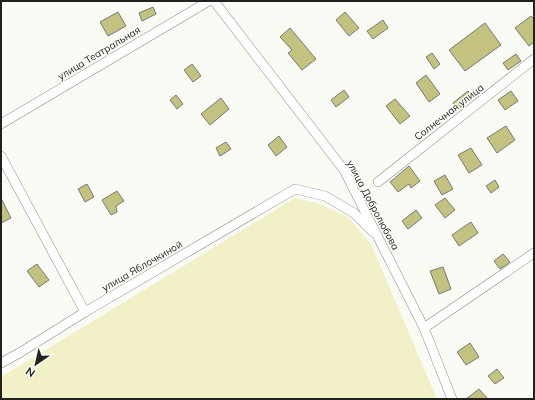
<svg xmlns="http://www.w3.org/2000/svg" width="535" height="400" viewBox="0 0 535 400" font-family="Mulish,sans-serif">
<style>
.green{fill:#f1f0c6}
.building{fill:#c4c281;stroke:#797975}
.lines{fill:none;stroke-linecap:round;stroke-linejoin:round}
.minor-casing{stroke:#898985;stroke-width:10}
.minor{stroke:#fff;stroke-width:9}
.labels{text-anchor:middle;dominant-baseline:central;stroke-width:3;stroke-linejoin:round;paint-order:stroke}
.street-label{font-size:10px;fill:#21211f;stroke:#fbfbf6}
</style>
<rect width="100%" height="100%" fill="#fbfbf6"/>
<path class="green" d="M295,198l25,6 29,14 22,26 66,155h-436v-22z"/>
<g class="building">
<path d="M153,7l3,7 -14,7 -3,-8z"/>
<path d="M118,12l8,14 -18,10 -8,-14z"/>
<path d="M345,12l14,16 -10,8 -13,-16z"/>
<path d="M531,16l3,3v23l-5,4 -14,-18z"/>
<path d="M383,20l5,8 -15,11 -6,-8z"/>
<path d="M485,23l16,22 -36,26 -16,-21z"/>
<path d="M290,28l26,31 -14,11 -14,-17 4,-3 -12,-13z"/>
<path d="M432,53l8,11 -6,5 -8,-12z"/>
<path d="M516,54l5,7 -13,9 -5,-7z"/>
<path d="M192,64l9,12 -8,6 -9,-12z"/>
<path d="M426,75l14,19 -11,8 -13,-19z"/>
<path d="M344,90l5,7 -13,10 -5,-7z"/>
<path d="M468,91l5,6 -15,12 -5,-6z"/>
<path d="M511,91l7,10 -13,9 -7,-10z"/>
<path d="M176,95l7,9 -6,5 -7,-9z"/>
<path d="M221,98l8,11 -19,16 -9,-11z"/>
<path d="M395,99l15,17 -10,8 -14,-18z"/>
<path d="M506,126l9,14 -18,13 -10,-15z"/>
<path d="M279,136l8,11 -11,9 -8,-11z"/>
<path d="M226,142l5,7 -11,7 -4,-8z"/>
<path d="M471,148l11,17 -13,8 -11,-18z"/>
<path d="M409,166l11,15 -9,7 -2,-4 -11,8 -8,-10z"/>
<path d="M445,175l8,14 -11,6 -8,-14z"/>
<path d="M495,180l4,7 -8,6 -5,-7z"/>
<path d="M87,184l7,13 -9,5 -7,-13z"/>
<path d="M117,191l7,10 -8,5 1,6 -6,3 -9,-15z"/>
<path d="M1,198l10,20 -10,5z"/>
<path d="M445,198l10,12 -10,8 -10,-13z"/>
<path d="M416,210l6,8 -14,11 -6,-8z"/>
<path d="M471,222l7,11 -19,13 -7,-11z"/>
<path d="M503,254l7,8 -10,7 -6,-8z"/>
<path d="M37,264l12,16 -10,7 -12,-16z"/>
<path d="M443,267l8,22 -12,5 -9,-23z"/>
<path d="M470,343l9,14 -13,8 -9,-13z"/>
<path d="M497,369l7,9 -9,6 -7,-8z"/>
<path d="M479,389l9,10h-22z"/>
</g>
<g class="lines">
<g class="minor-casing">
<g id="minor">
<path d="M214,1l130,169 80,158 28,71"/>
<path d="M1,124l208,-123"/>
<path d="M1,156l84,156"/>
<path d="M378,182l156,-123"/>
<path d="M424,328l110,-75"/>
<path d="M1,363l20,-11 64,-40 210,-123 30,7 29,17 19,19"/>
</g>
</g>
<use href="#minor" class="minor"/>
</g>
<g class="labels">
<g class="street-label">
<text transform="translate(99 53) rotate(-31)">улица Театральная</text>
<text transform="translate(449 112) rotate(-38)">Солнечная улица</text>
<text transform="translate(373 205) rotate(62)">улица Добролюбова</text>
<text transform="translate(142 266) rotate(-30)">улица Яблочкиной</text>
</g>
</g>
<rect width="535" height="400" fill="none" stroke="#21211f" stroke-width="4"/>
<g transform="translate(36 364) rotate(214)" stroke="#fbfbf6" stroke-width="3" paint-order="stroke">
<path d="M0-3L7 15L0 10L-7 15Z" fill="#21211f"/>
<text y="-6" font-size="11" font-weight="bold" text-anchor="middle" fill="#21211f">N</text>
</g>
</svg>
